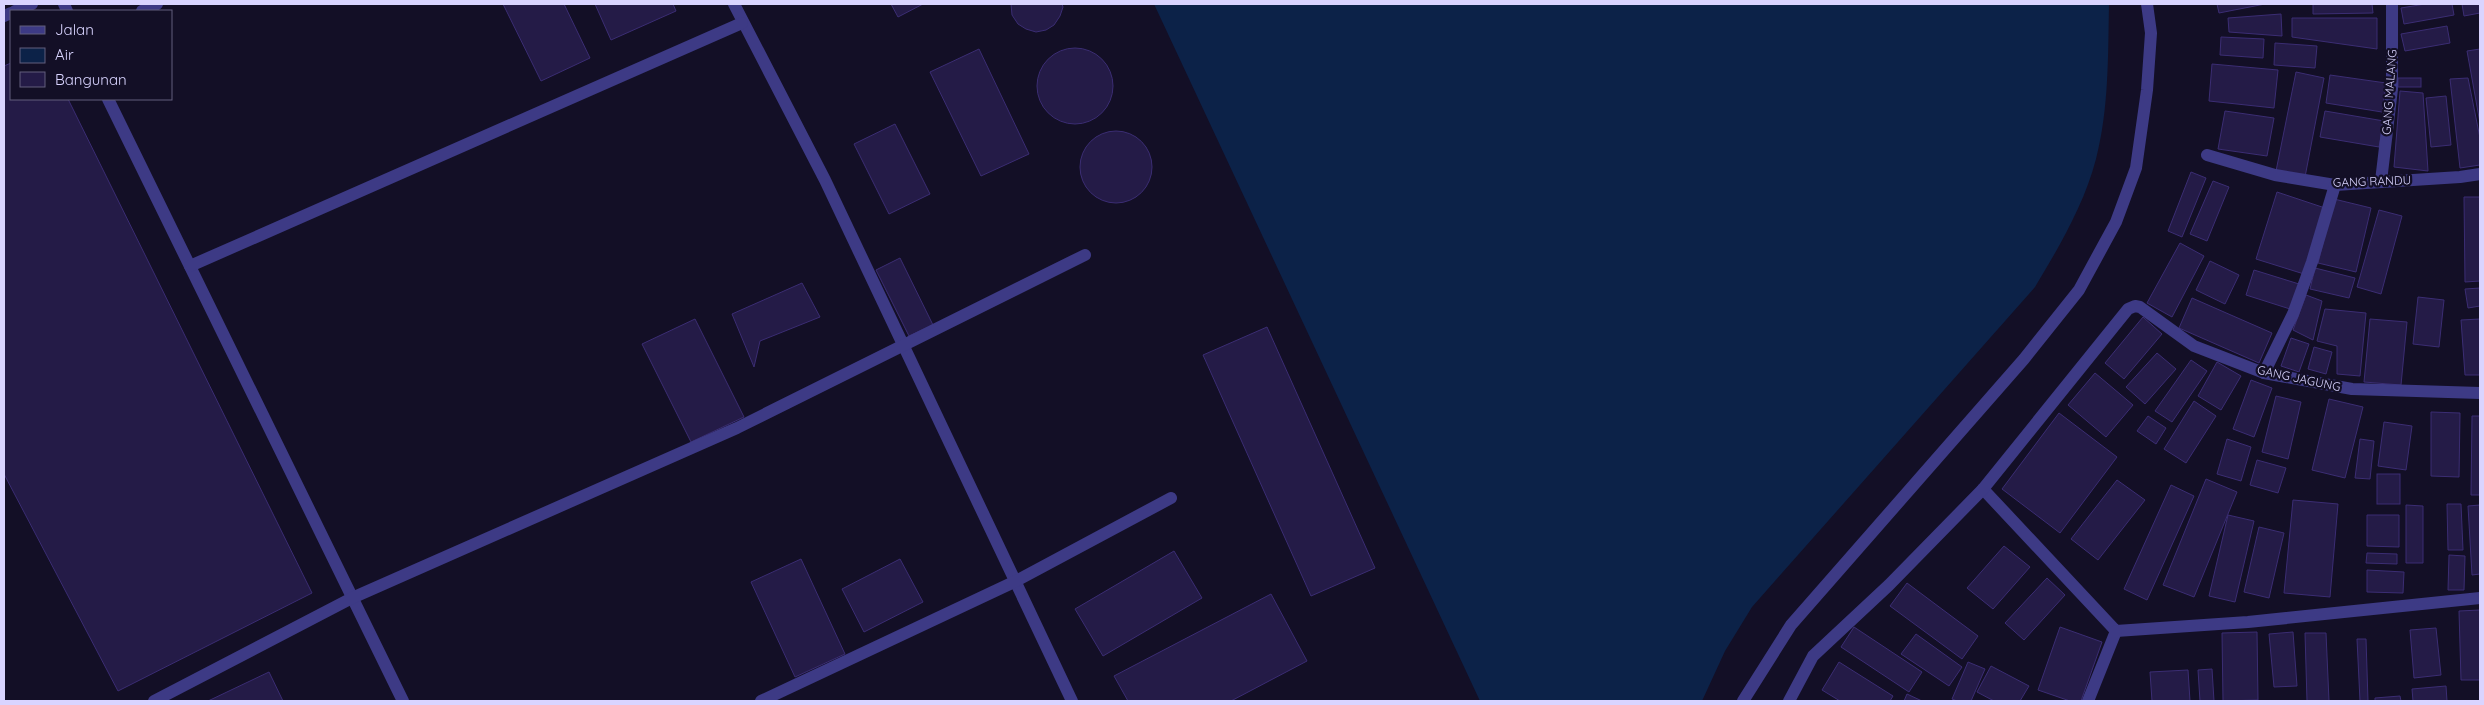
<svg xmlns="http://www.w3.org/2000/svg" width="2484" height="705" viewBox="0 0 2484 705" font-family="Quicksand,sans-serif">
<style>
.water{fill:#0c2248}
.building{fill:#241b47;stroke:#3b2d73}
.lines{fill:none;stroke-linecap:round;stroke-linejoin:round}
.lane{stroke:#3d3a85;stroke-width:12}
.street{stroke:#3d3a85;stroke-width:12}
.labels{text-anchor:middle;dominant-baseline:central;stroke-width:4.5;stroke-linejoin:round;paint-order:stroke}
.street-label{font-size:12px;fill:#d9d4ff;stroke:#130f26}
</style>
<rect width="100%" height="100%" fill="#130f26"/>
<path class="water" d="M1154,4h955c-1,51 0,105 -13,155 -12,46 -37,88 -61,128l-283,320 -27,44 -23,50h-222z"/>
<g class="building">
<path d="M503,4h61l26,54 -49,23z"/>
<path d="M595,4h78l3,7 -65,29z"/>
<path d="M891,4h32l-25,13z"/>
<path d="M1011,4h51l1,3 -3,9 -6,9 -8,5 -10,2 -10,-3 -8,-5 -6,-9z"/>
<path d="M2217,4h48l-46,9z"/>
<path d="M2313,4h59l1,9 -60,1z"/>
<path d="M2425,4h27l2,11 -50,9 -3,-16z"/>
<path d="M2462,4h18v9l-16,3z"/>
<path d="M2281,14l1,22 -53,-4 -1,-14z"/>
<path d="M2292,18h85v31l-85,-12z"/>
<path d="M2447,26l3,17 -45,8 -4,-17z"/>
<path d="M2221,37l43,2 -1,19 -43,-3z"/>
<path d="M2275,43l42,3 -2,22 -41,-3z"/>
<circle cx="1075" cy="86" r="38"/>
<path d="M979,49l50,105 -48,22 -51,-104z"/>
<path d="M2480,49v74l-13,-72z"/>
<path d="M11,63v36h57l244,494 -194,98 -114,-217v-408z"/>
<path d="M2212,64l66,6 -4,38 -65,-7z"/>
<path d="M2296,72l28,6 -19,99 -29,-6z"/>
<path d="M2330,75l56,8 -4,29 -56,-9z"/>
<rect x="2398" y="78" width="23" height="9"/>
<path d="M2468,78l12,60v27l-20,3 -10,-89z"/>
<path d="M2400,91l23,2 5,78 -34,-4z"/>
<path d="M2446,96l5,49 -20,2 -5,-49z"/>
<path d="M2225,111l49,7 -7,38 -49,-7z"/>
<path d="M2325,111l59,10 -5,26 -59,-10z"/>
<path d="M895,124l35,70 -41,20 -35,-70z"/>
<circle cx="1116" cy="167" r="36"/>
<path d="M2191,172l15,6 -24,59 -14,-6z"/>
<path d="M2213,181l16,6 -22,54 -17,-7z"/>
<path d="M2277,192l48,16 -21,66 -48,-15z"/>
<path d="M2464,197h16v84l-15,1z"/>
<path d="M2334,199l37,9 -15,64 -38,-9z"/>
<path d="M2379,210l23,6 -21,78 -24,-7z"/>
<path d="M2180,243l24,13 -32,61 -25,-14z"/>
<path d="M900,258l33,67 -24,11 -33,-66z"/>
<path d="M2210,261l29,14 -14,29 -29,-14z"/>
<path d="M2315,268l40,10 -6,20 -39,-9z"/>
<path d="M2254,270l45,14 -9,25 -44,-14z"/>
<path d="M802,283l18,34 -60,24 -6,26 -22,-53z"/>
<path d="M2480,288v18l-12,2 -3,-19z"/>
<path d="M2306,295l16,6 -9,39 -20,-10z"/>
<path d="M2418,297l26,3 -5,47 -26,-3z"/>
<path d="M2192,298l80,35 -13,30 -80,-35z"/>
<path d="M2325,309l41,4 -6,63 -23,-2v-28l-20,-5z"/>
<path d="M2143,317l19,17 -38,45 -19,-16z"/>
<path d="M695,319l49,98 -53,25 -49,-98z"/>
<path d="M2370,319l37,3 -6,63 -37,-3z"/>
<path d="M2480,319v56h-15l-4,-55z"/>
<path d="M1267,327l108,241 -64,28 -108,-241z"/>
<path d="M2291,338l18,6 -10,28 -18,-6z"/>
<path d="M2314,347l18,5 -6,22 -18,-5z"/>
<path d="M2157,353l19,16 -31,35 -19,-17z"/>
<path d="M2191,360l16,11 -35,51 -17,-11z"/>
<path d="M2217,362l24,14 -20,34 -23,-14z"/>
<path d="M2095,373l38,32 -27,32 -38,-32z"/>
<path d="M2251,380l21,8 -18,49 -21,-8z"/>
<path d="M2276,396l25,6 -13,57 -26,-7z"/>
<path d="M2329,399l34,8 -18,71 -33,-8z"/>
<path d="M2194,401l22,15 -30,47 -22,-14z"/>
<path d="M2431,412l29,1 -1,64 -28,-1z"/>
<path d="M2059,413l58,44 -57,76 -58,-44z"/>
<path d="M2148,416l18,12 -10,16 -19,-13z"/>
<path d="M2472,416h8v79h-9z"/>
<path d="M2384,422l28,4 -6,44 -28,-4z"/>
<path d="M2227,439l24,8 -10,34 -24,-7z"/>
<path d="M2360,439l14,2 -4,38 -15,-1z"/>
<path d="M2257,460l29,8 -8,25 -28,-8z"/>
<rect x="2377" y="474" width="23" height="30"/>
<path d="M2206,479l31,13 -43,105 -31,-12z"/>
<path d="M2117,480l28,20 -47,60 -27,-21z"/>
<path d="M2171,485l23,11 -47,104 -23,-11z"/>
<path d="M2293,500l45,4 -8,93 -46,-4z"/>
<path d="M2447,504h14l2,46h-15z"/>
<path d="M2406,505l17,1v57h-17z"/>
<path d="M2480,505v69l-8,1 -4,-69z"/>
<path d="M2228,515l26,6 -19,81 -26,-6z"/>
<path d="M2367,515h32v32l-32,-1z"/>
<path d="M2259,527l25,6 -15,65 -25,-6z"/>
<path d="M2004,546l26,21 -37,42 -26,-21z"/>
<path d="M1174,551l28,47 -99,58 -28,-47z"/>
<path d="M2367,553l30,1v10l-31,-1z"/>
<path d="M2449,555l16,1 -1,34h-16z"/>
<path d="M801,559l44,95 -50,23 -44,-95z"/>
<path d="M900,559l23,43 -59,30 -22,-43z"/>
<path d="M2367,570l37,2 -1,21 -36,-1z"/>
<path d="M2047,578l18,17 -41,45 -19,-17z"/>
<path d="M1907,583l71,53 -16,23 -72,-53z"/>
<path d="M1271,594l36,67 -76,40h-103l-14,-25z"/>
<path d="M2480,610v70h-19l-2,-69z"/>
<path d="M1854,627l68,45 -13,20 -68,-45z"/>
<path d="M2060,627l42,15 -21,59h-11l-32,-11z"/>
<path d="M2436,628l5,47 -27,3 -4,-48z"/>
<path d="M2257,632l1,68 -35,1 -1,-68z"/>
<path d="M2293,632l4,54 -23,1 -5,-53z"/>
<path d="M2305,633h21l3,68h-22z"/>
<path d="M1916,634l46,33 -13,19 -48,-32z"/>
<path d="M2357,639h9l2,62h-8z"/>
<path d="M1839,662l54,34 -3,5h-50l-18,-11z"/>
<path d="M1968,662l17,7 -14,32h-14l-5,-2z"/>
<path d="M1991,666l38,20 -9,15h-26l-17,-9z"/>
<path d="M2212,669l2,32h-14l-2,-31z"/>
<path d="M2188,670l2,31h-38l-2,-29z"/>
<path d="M269,672l14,29h-75z"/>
<path d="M2446,686l1,15h-34l-1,-12z"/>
<path d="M1907,694l15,7h-18z"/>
<path d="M2400,696l1,5h-26v-3z"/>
</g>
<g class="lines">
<g class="lane">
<path d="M64,4l3,7"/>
<path d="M734,4l91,176 247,521"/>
<path d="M15,11l17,-7"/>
<path d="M142,11l15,-7"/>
<path d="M4,16l7,-3"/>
<path d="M108,99l295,602"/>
<path d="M190,266l552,-243"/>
<path d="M154,701l198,-103 385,-170 348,-173"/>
<path d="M761,701l253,-119 157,-84"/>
</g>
<g class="street">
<path d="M2207,155l68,20 60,10 125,-8 20,-3"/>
<path d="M2381,181l11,-92v-85"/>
<path d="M2264,373l29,-59 19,-52 23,-77"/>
<path d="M1983,489l133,142 132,-9 232,-24"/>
<path d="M1743,701l48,-76 233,-266 55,-69 37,-68 20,-54 11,-78 4,-57 -4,-29"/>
<path d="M1789,701l24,-45 76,-71 94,-96 145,-180 7,-3 5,1 54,39 70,27 88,16 128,4"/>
<path d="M2088,701l28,-70"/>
</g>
</g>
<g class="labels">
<g class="street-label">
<text transform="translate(2389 92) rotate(-86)">GANG MALANG</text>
<text transform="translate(2372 181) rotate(-2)">GANG RANDU</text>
<text transform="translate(2299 378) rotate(12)">GANG JAGUNG</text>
</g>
</g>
<rect width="2484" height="705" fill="none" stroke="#d9d4ff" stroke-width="10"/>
<rect x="10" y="10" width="162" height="90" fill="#130f26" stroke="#625e7d"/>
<rect x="20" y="26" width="25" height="8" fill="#3d3a85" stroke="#625e7d"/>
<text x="55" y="35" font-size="15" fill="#d9d4ff">Jalan</text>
<rect x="20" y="48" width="25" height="15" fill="#0c2248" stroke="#625e7d"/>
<text x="55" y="60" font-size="15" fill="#d9d4ff">Air</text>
<rect x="20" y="72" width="25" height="15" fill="#241b47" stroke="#625e7d"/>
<text x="55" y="85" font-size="15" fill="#d9d4ff">Bangunan</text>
</svg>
